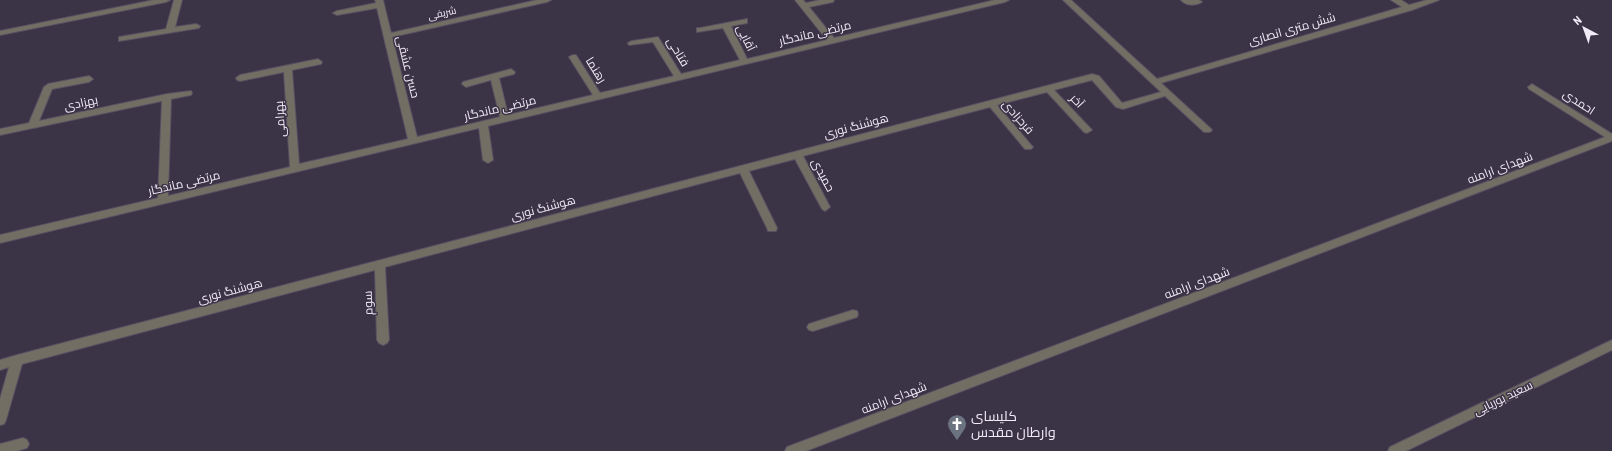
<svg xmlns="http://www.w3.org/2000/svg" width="1612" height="451" viewBox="0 0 1612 451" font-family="'Roboto Condensed',Cairo,sans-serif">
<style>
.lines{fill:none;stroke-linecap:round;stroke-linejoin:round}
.minor-casing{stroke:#585062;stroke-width:2}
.minor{fill:#736e64;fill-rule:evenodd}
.labels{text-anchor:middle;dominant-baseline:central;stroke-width:3;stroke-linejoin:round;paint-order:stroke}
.far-street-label{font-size:10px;fill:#f1ebf8;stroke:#3b3346}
.street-label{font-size:12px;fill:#f1ebf8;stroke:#3b3346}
.near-poi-label{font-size:14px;fill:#f1ebf8;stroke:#3b3346;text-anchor:start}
</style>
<rect width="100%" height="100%" fill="#3b3346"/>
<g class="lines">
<g class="minor-casing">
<g id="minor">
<path d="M154,0h16l-4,2 -166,33v-4z"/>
<path d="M174,0h8l-7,27 21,-3 4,2 -1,2 -80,13v-4l47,-8z"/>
<path d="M375,0h8l8,33 146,-33h14l-4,2 -155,35 25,100 83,-20 -9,-37 -25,7 -4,-3 1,-2 48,-13 4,3 -1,2 -15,4 9,37 85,-20 -24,-38 4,-2h3l24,38 74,-17 -21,-34 -24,3 -1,-2 4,-2 26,-4 23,37 59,-14 -17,-32 -26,4v-4h3l47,-9v4l-16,3 16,33 80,-19 -32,-40h8l3,3 14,-3h14l-1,2 -24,5 25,31 161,-38h14l-4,2 -517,124 5,34 -5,3 -5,-3 -4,-32 -479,115v-8l158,-37 4,-97 -162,34v-6l29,-6 15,-36 4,-3 41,-8 4,3 -4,3 -37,7 -13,32 128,-27 24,-3 1,2 -1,2 -20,4 -3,97 122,-29 -6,-95 -44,9 -3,-1 -1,-2 4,-3 78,-16 4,3 -1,2 -29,6 7,94 109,-25 -31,-131 -40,7 -4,-2 4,-2 39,-8z"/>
<path d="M1063,0h8l86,79 245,-72 -11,-7h10l8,5 18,-5h12l-27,10 -251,73 49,45 2,2 -2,2h-6l-39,-36 -42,13 -7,-2 -24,-27 -38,10 36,38 2,2 -5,3 -3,-1 -37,-40 -50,13 34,40 2,2 -2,2h-6l-35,-42 -187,49 27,51 -5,4 -3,-2 -27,-50 -46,12 28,57 -1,3h-8l-1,-3 -27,-55 -355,94 4,73 -2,3 -4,2 -4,-2 -2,-3 -2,-70 -353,94 -16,56 -2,4 -4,1v-26l9,-32 -9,3v-10l17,-5 1075,-281 7,2 23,27 39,-11z"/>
<path d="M1181,0h18l3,2c-6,4 -16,4 -21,-2z"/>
<path d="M1532,84l80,50v7l-806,310h-21l2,-4 818,-310 -76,-48 -1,-2z"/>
<path d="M853,310l4,1 1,3 -1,3 -44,14 -4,-1 -2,-3 2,-3z"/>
<path d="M1612,340v10l-206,101h-18l2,-4z"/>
<path d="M23,438l4,2 2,4 -2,4 -10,3h-17v-7z"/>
</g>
</g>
<use href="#minor" class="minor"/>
</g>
<defs>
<g id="church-pin" transform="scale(1)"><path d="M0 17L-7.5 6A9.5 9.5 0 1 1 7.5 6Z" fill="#6b7280" stroke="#3b3346"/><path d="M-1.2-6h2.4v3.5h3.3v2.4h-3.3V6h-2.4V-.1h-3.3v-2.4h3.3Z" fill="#fff"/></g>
</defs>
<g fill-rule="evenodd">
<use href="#church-pin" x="957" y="424"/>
</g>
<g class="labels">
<g class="far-street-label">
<text transform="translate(442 13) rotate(-13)">شریفی</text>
</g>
<g class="street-label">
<text transform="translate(1292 29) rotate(-16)">شش متری انصاری</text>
<text transform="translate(815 33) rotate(-13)">مرتضی ماندگار</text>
<text transform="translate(746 38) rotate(64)">آقایی</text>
<text transform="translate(678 52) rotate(59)">فتاحی</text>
<text transform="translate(408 67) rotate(76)">حسن عشقی</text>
<text transform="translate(596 70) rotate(58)">رهنما</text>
<text transform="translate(1077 101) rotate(47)">آخر</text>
<text transform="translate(1579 102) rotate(33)">احمدی</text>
<text transform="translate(81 103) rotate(-12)">بهزادی</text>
<text transform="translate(500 108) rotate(-13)">مرتضی ماندگار</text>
<text transform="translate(1018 117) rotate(49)">فرحزادی</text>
<text transform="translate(280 119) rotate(-94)">بهرامی</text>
<text transform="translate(856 126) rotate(-15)">هوشنگ نوری</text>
<text transform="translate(1500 168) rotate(-21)">شهدای ارامنه</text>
<text transform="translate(823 175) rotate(62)">حمیدی</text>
<text transform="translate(184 183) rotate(-13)">مرتضی ماندگار</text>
<text transform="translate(543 208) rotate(-15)">هوشنگ نوری</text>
<text transform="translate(1197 283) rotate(-21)">شهدای ارامنه</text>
<text transform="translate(230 291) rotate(-15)">هوشنگ نوری</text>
<text transform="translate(368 303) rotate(-92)">سوم</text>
<text transform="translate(894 398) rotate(-21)">شهدای ارامنه</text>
<text transform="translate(1503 398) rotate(-26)">سعید بوریایی</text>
</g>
<g class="near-poi-label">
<text x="971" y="416">کلیسای<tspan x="971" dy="16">وارطان مقدس</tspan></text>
</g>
</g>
<g transform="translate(1584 28) rotate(319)" stroke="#3b3346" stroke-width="3" paint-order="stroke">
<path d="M0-3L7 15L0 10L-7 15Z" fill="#f1ebf8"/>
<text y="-6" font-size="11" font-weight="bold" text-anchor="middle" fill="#f1ebf8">N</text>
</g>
</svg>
